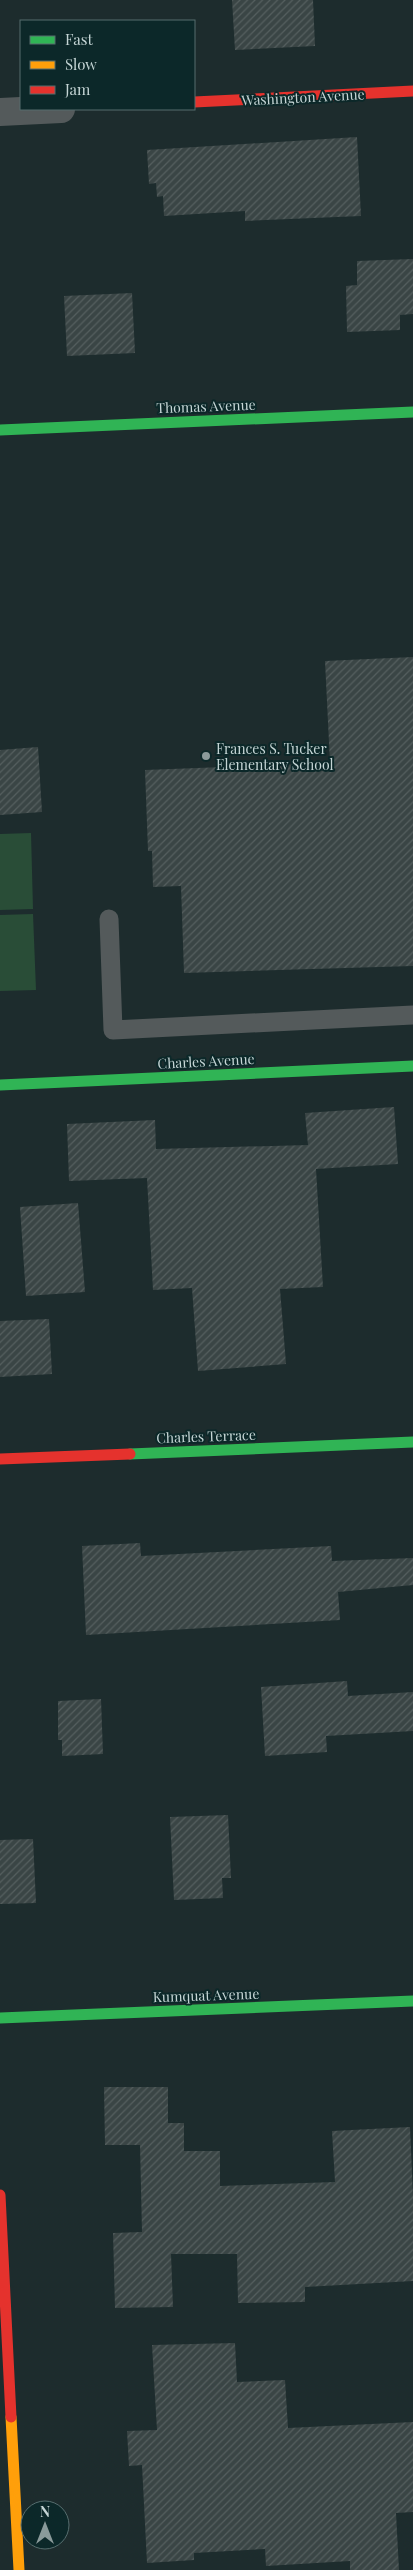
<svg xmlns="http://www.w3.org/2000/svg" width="413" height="2570" viewBox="0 0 413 2570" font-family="'Playfair Display',serif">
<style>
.green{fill:#294d37}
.building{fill:url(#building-hatch)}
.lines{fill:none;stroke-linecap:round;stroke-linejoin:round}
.lane{stroke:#545a5b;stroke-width:19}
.street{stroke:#545a5b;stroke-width:28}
.fast{stroke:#30b455;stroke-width:11}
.slow{stroke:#ff9f0a;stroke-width:11}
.jam{stroke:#e5322d;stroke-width:11}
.poi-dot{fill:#8a9a9a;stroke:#0c2829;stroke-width:2}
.labels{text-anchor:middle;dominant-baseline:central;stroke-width:4;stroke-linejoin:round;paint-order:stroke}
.street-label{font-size:14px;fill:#c5d5d5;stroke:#0c2829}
.poi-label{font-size:14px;fill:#c5d5d5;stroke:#0c2829;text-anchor:start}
</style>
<defs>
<pattern id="building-hatch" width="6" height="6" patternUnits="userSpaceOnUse" patternTransform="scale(1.25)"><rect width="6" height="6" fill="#3a4545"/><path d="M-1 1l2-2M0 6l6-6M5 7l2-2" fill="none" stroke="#555f5f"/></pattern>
</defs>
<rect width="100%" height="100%" fill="#1d2c2d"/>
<g class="green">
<path d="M31,833l2,76 -33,1v-76z"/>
<path d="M33,914l3,76 -36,1v-76z"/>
</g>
<g class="building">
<path d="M232,0h81l2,46 -80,4z"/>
<path d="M357,137l4,79 -116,5v-10l-81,5 -1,-20 -6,1 -1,-14 -7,1 -2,-34z"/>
<path d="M413,259v55l-13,1v15l-53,2 -1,-46 11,-1v-24z"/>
<path d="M132,293l3,60 -68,3 -3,-60z"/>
<path d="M413,657v309l-229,7 -3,-87 -28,1 -1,-36h-4l-3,-81 185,-7 -5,-102z"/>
<path d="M38,747l4,65 -42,3v-65z"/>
<path d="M394,1107l4,57 -82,5 7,118 -43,2 6,75 -88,7 -6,-83 -39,2 -6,-112 -78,3 -2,-57 88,-4 1,29 152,-4 -3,-32z"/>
<path d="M78,1203l7,89 -59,4 -6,-89z"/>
<path d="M49,1319l3,55 -52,3v-56z"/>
<path d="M140,1543l1,13 190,-10 1,15 81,-3v27l-75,7 2,28 -254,15 -4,-89z"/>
<path d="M347,1681l1,15 65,-4v39l-87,5 1,16 -62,4 -4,-69z"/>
<path d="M101,1699l2,55 -41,2v-16h-4v-39z"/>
<path d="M228,1815l3,63h-9l1,20 -49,2 -4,-83z"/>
<path d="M33,1839l3,64 -36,1v-64z"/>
<path d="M104,2087h64v36h16v28h36v35l115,-4 -3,-51 78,-4 3,69v85l-108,6v15l-67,1 -1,-49h-66l2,53 -58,1 -2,-75 29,-1 -2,-87h-35z"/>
<path d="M235,2343l2,39 48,-2 3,48 125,-6v90l-17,1 3,57h-49v-9l-84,5 -1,-17 -71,4v7l-47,3 -5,-98 -13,1 -2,-35 30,-1 -5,-85z"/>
</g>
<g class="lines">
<path class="lane" d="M109,919l4,111 300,-15"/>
<path class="street" d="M0,112l61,-3"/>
<g class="fast">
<path d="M0,430l413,-18"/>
<path d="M0,1085l413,-19"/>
<path d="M130,1454l283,-12"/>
<path d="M0,2018l413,-17"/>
</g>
<path class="slow" d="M11,2417l8,153"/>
<g class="jam">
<path d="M194,102l219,-11"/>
<path d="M0,1459l130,-5"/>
<path d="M0,2195l11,222"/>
</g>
</g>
<circle class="poi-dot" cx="206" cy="756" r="5"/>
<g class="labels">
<g class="street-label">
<text transform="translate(303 97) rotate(-3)">Washington Avenue</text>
<text transform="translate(206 406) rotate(-2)">Thomas Avenue</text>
<text transform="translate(206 1061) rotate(-3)">Charles Avenue</text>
<text transform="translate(206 1436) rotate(-2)">Charles Terrace</text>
<text transform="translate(206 1995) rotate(-2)">Kumquat Avenue</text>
</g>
<g class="poi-label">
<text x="216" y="748">Frances S. Tucker<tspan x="216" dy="16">Elementary School</tspan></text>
</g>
</g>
<rect x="20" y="20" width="175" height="90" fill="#0c2829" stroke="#566d6e"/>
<rect x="30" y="36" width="25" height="8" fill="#30b455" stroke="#566d6e"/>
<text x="65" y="45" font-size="15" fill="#c5d5d5">Fast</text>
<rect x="30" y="61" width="25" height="8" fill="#ff9f0a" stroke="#566d6e"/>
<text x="65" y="70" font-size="15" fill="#c5d5d5">Slow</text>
<rect x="30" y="86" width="25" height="8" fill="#e5322d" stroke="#566d6e"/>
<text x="65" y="95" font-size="15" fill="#c5d5d5">Jam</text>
<g transform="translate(45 2525)"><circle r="24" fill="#0c2829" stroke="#566d6e"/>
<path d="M0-4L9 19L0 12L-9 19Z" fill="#8a9a9a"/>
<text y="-8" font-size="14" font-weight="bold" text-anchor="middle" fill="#c5d5d5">N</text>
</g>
</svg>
